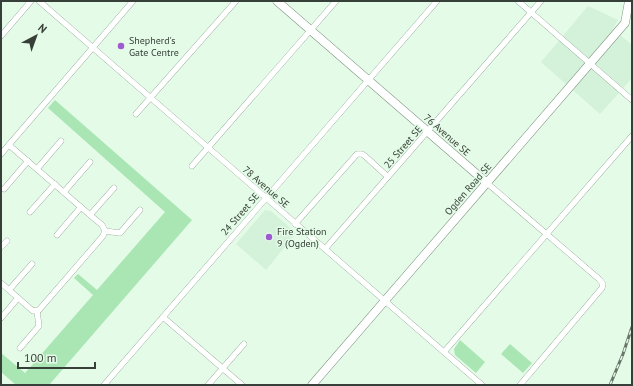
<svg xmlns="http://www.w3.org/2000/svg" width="633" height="386" viewBox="0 0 633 386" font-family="'PT Sans',sans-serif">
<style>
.built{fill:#d4f1d9}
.green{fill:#aae6b4}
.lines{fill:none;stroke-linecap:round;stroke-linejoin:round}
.street-casing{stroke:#7f9382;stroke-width:6}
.secondary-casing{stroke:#7f9382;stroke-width:9}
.street{stroke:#fff;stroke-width:5.5}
.secondary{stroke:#fff;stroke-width:8}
.rail-casing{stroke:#69766b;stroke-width:3}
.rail{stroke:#e4fbe7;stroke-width:1.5;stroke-dasharray:4.5;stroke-linecap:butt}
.poi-dot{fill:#9e5bd1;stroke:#e4fbe7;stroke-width:1.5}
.labels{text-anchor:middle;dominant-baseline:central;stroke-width:3;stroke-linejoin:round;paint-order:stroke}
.poi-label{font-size:10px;fill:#363f38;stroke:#e4fbe7;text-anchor:start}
.street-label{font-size:10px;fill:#363f38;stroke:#e4fbe7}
</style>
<rect width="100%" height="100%" fill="#e4fbe7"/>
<g class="built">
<path d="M588,6l30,14 -5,9 19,16v33l-32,36 -59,-52z"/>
<path d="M265,210l6,1 25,22 -30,37 -30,-26z"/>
</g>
<g class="green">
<path d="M55,100l137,120 -143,165h-33l-15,-13v-19l24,20 68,-78 -19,-17 4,-4 19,16 68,-78 -117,-104z"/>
<path d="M460,340l25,22 -9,11 -21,-18 -1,-6z"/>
<path d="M510,344l22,19 -9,10 -22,-19z"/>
</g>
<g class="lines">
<g class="street-casing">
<g id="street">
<path d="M39,1l443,384"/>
<path d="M518,1l114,99"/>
<path d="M1,36l30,-35"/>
<path d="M136,114l100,-113"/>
<path d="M1,154l132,-153"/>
<path d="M192,166l144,-165"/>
<path d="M37,169l24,-28"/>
<path d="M487,183l112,96 4,5 -1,4 -82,97"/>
<path d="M4,189l24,-28"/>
<path d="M64,192l26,-30"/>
<path d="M30,212l25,-28"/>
<path d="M90,215l24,-27"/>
<path d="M295,224l62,-70h5l3,2 23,21"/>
<path d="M105,231l15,2 20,-23"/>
<path d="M57,235l24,-28"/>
<path d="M1,247l6,-6"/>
<path d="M325,249l216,-248"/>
<path d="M1,283l32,28 6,-1 64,-74 2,-5 -3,-6 -12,-10 -81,-70"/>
<path d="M9,290l23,-26"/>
<path d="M163,317l79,68"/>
<path d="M1,318l17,-20"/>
<path d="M20,348l19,-22 -2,-15"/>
<path d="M444,352l188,-216"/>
<path d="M104,385l333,-384"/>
<path d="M208,385l36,-41"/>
</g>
</g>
<g class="secondary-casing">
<g id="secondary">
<path d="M277,1l210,182"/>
<path d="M312,385l313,-362 4,-22"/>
</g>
</g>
<use href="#street" class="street"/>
<use href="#secondary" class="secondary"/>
<g class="rail-casing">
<path id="rail" d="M610,385l13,-31 9,-27"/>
</g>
<use href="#rail" class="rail"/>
</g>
<g class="poi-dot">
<circle cx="121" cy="46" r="4"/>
<circle cx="269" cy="237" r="4"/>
</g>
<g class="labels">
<g class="poi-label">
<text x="129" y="40">Shepherd's<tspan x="129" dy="12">Gate Centre</tspan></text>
<text x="277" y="231">Fire Station<tspan x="277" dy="12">9 (Ogden)</tspan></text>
</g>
<g class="street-label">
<text transform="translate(447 135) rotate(41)">76 Avenue SE</text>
<text transform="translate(403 147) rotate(-49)">25 Street SE</text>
<text transform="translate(266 187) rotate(41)">78 Avenue SE</text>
<text transform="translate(468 189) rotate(-49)">Ogden Road SE</text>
<text transform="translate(240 214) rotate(-49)">24 Street SE</text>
</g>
</g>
<rect width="633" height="386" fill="none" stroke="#363f38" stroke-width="4"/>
<g transform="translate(36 36) rotate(41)" stroke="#e4fbe7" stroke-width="3" paint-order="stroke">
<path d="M0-3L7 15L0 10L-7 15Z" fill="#363f38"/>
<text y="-6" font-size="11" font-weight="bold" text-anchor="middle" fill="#363f38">N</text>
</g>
<path d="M18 362v6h77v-6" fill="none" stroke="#363f38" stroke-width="2"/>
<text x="24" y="362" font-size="12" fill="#363f38" stroke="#e4fbe7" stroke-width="3" paint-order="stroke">100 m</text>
</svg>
